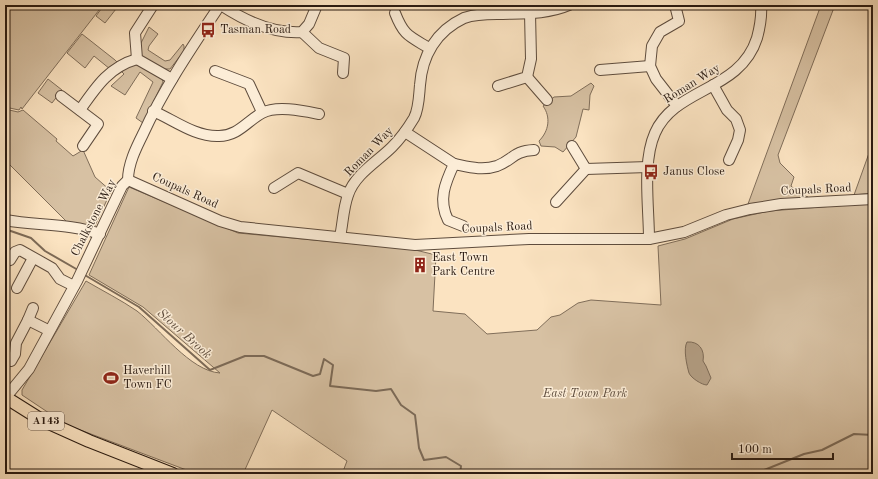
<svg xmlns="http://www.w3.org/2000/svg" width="878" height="479" viewBox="0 0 878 479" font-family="'Old Standard TT',serif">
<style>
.green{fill:#d7c1a3;stroke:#806e5a}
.water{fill:#b49f85;stroke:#7c6a57}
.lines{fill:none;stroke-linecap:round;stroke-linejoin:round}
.stream{stroke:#7c6a57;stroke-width:2}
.minor-casing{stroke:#5e4c3d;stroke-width:12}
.major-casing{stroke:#291a11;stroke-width:14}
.minor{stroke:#fcedd7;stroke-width:10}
.major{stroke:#fbe3c1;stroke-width:12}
.labels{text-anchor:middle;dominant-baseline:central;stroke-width:3;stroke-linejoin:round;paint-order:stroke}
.shield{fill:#fcedd7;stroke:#68594c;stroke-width:1}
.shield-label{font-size:11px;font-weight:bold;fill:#291a11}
.poi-label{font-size:12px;fill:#291a11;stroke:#fcedd7;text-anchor:start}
.street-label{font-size:12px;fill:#291a11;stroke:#fcedd7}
.park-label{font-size:12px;font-style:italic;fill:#5d4c3d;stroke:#fcedd7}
.water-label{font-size:13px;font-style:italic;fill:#614f3f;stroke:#fcedd7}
</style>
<rect width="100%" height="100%" fill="#fbe3c1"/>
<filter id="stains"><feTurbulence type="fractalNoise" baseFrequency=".005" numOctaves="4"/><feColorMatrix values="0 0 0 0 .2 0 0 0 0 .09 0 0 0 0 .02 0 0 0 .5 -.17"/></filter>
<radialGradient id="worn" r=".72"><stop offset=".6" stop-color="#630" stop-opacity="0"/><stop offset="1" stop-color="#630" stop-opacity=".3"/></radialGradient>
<g class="green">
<path d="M5,5h98l-81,104 -1,-2 -2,3 -14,-3z"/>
<path d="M104,5h7l5,4 -11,14 -9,-7z"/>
<path d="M821,5h14l-57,150 2,8 14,14 -3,9 9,8 8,3 -60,7z"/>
<path d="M149,27l9,7 -9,12 -1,4 17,11 5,-1 13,-16 1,2v5l-14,18h-7l-22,-12 -2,-10z"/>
<path d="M82,34l33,26 3,3 -8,6 -16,-13 -9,12 -18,-15z"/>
<path d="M135,64h4l22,11 2,7 -20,41 -7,-5 17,-36 -13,-10 -15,23 -14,-9 13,-12 -5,-5z"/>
<path d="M48,79l14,11 -10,13 -14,-10z"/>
<path d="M591,83l3,3 -4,9 -1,15 -6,-1 -7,28 -13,15 -8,-5 -14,-1 -2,-5c10,-10 12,-24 4,-35l11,-9 17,-1z"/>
<path d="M5,109l13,3 5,-2 34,29 -1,2 17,15 10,-6 12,27 16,14 -17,37 -27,-6 -62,-62z"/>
<path d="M873,142v51l-19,2z"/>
<path d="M129,187l109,46 173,16 25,6 -3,56 32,3 22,20 50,-4 14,-13 9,-2 18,-12 13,-3 70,5 -3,-59 27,-7 48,-20 36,-8 104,-8v271h-531l5,-13 -75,-51 -29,64h-46l-130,-49 -45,-30v-5l64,-109c17,10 35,19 51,30 23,18 53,60 83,62l-77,-66 -54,-32z"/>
</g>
<path class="water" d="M687,342c12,-1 18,8 16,19l3,5 5,12 -4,7c-5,0 -16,-7 -18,-12 -2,-7 -6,-24 -2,-31z"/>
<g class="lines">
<g class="stream">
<path d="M5,229l26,9 14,13 33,19"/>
<path d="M83,274l56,33 71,63 35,-14h19l49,20 7,-2 4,-15 9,6 -3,21 46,5 15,-2 10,16 14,10 4,33 5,12 22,-3 15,9 -1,8"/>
<path d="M754,474l50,-20 18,-4 32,-16 19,1"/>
</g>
<g class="minor-casing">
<g id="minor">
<path d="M153,5l-18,28 2,26 35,20"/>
<path d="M221,5c24,16 51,29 81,27l7,-8 8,-19"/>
<path d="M675,5l4,16 -19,11 -8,14 -2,20 6,13 21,27"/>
<path d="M395,13c9,23 14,23 34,35"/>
<path d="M302,32l17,16 25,10 -1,15"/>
<path d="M600,70l50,-4"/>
<path d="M215,71l34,13 13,28"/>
<path d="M527,77l20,23"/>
<path d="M713,85l14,25 9,9 4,11 -2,10 -9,20"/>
<path d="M498,86l29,-9 4,-18 -1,-46"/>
<path d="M61,96l37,28 -15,22"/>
<path d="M80,110c16,-23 29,-43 57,-51"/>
<path d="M153,111c21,9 42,26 66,25 19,0 28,-15 43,-23 15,-8 42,-2 57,1"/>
<path d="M405,132l49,32c-9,19 -16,36 -6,56l15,6"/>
<path d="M572,146l14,23 62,-2"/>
<path d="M454,164c15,3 28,7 43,2 16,-6 16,-15 37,-16"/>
<path d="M128,180l92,41 20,6 175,18 114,-6h120l35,-7 42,-17 24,-6 31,-5 92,-5"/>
<path d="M274,188l24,-15 50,21"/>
<path d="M556,202l30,-33"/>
<path d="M5,220c32,6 64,3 95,14"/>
<path d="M340,237c3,-14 3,-28 8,-42 7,-21 29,-33 44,-48 9,-9 16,-19 22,-29 5,-9 5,-23 6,-33 2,-29 16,-54 44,-67 11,-4 22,-4 33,-4 24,-1 49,1 72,-9"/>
<path d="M649,239c0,-32 -7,-77 6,-106 20,-46 85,-41 102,-95 3,-11 5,-21 4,-33"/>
<path d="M5,261l5,-1 5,-8 5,-2 32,18 8,11 14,7"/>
<path d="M17,288l16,-30"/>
<path d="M28,320l5,-12"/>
<path d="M11,361l4,-7 1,-11 12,-23 20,10"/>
<path d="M6,397l23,-28 48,-88 45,-95 6,-6c0,-16 8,-32 15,-46 21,-46 49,-87 77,-129"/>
</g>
</g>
<g class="major-casing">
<path id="major" d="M5,397l35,22 49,22 84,33"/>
</g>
<use href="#minor" class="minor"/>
<use href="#major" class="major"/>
</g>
<defs>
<g id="bus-bare" transform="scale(1.2)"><path d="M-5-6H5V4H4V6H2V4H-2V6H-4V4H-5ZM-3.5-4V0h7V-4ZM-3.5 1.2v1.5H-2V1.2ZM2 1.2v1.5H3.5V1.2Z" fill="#8f2418" stroke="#fcedd7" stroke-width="2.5" paint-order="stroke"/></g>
<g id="building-bare" transform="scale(1.2)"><path d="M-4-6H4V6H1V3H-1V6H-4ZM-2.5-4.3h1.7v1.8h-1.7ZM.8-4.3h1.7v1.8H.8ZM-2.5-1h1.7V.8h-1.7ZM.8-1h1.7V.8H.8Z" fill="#8f2418" stroke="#fcedd7" stroke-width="2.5" paint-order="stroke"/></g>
<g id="stadium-bare" transform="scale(1.2)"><path d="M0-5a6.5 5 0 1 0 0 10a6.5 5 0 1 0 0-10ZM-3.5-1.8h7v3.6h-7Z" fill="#8f2418" stroke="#fcedd7" stroke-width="2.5" paint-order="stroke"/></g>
</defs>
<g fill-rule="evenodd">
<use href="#bus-bare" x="208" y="30"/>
<use href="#bus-bare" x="651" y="172"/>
<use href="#building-bare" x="420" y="265"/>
<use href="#stadium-bare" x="111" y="378"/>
</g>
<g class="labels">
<rect class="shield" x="28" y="412" width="36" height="18" rx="3"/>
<g class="shield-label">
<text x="46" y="421">A143</text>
</g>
<g class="poi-label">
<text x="220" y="30">Tasman Road</text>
<text x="663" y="172">Janus Close</text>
<text x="432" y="258">East Town<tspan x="432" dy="14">Park Centre</tspan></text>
<text x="123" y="371">Haverhill<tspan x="123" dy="14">Town FC</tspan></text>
</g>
<g class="street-label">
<text transform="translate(692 84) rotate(-32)">Roman Way</text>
<text transform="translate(369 152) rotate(-46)">Roman Way</text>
<text transform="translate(816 190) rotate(-3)">Coupals Road</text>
<text transform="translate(185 191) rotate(24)">Coupals Road</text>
<text transform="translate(94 218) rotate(-63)">Chalkstone Way</text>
<text transform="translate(497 228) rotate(-3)">Coupals Road</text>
</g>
<g class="park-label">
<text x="585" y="394">East Town Park</text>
</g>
<g class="water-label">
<text transform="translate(184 334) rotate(42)">Stour Brook</text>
</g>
</g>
<rect width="878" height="479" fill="none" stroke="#fbe3c1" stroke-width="20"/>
<rect x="6" y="6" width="866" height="467" fill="none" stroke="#291a11" stroke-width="2"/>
<rect x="10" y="10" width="858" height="459" fill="none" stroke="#291a11"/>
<path d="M732 453v6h101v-6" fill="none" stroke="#291a11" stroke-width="2"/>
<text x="738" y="453" font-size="12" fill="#291a11" stroke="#fcedd7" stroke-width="3" paint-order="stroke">100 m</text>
<rect width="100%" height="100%" filter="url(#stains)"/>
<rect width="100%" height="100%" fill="url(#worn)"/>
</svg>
